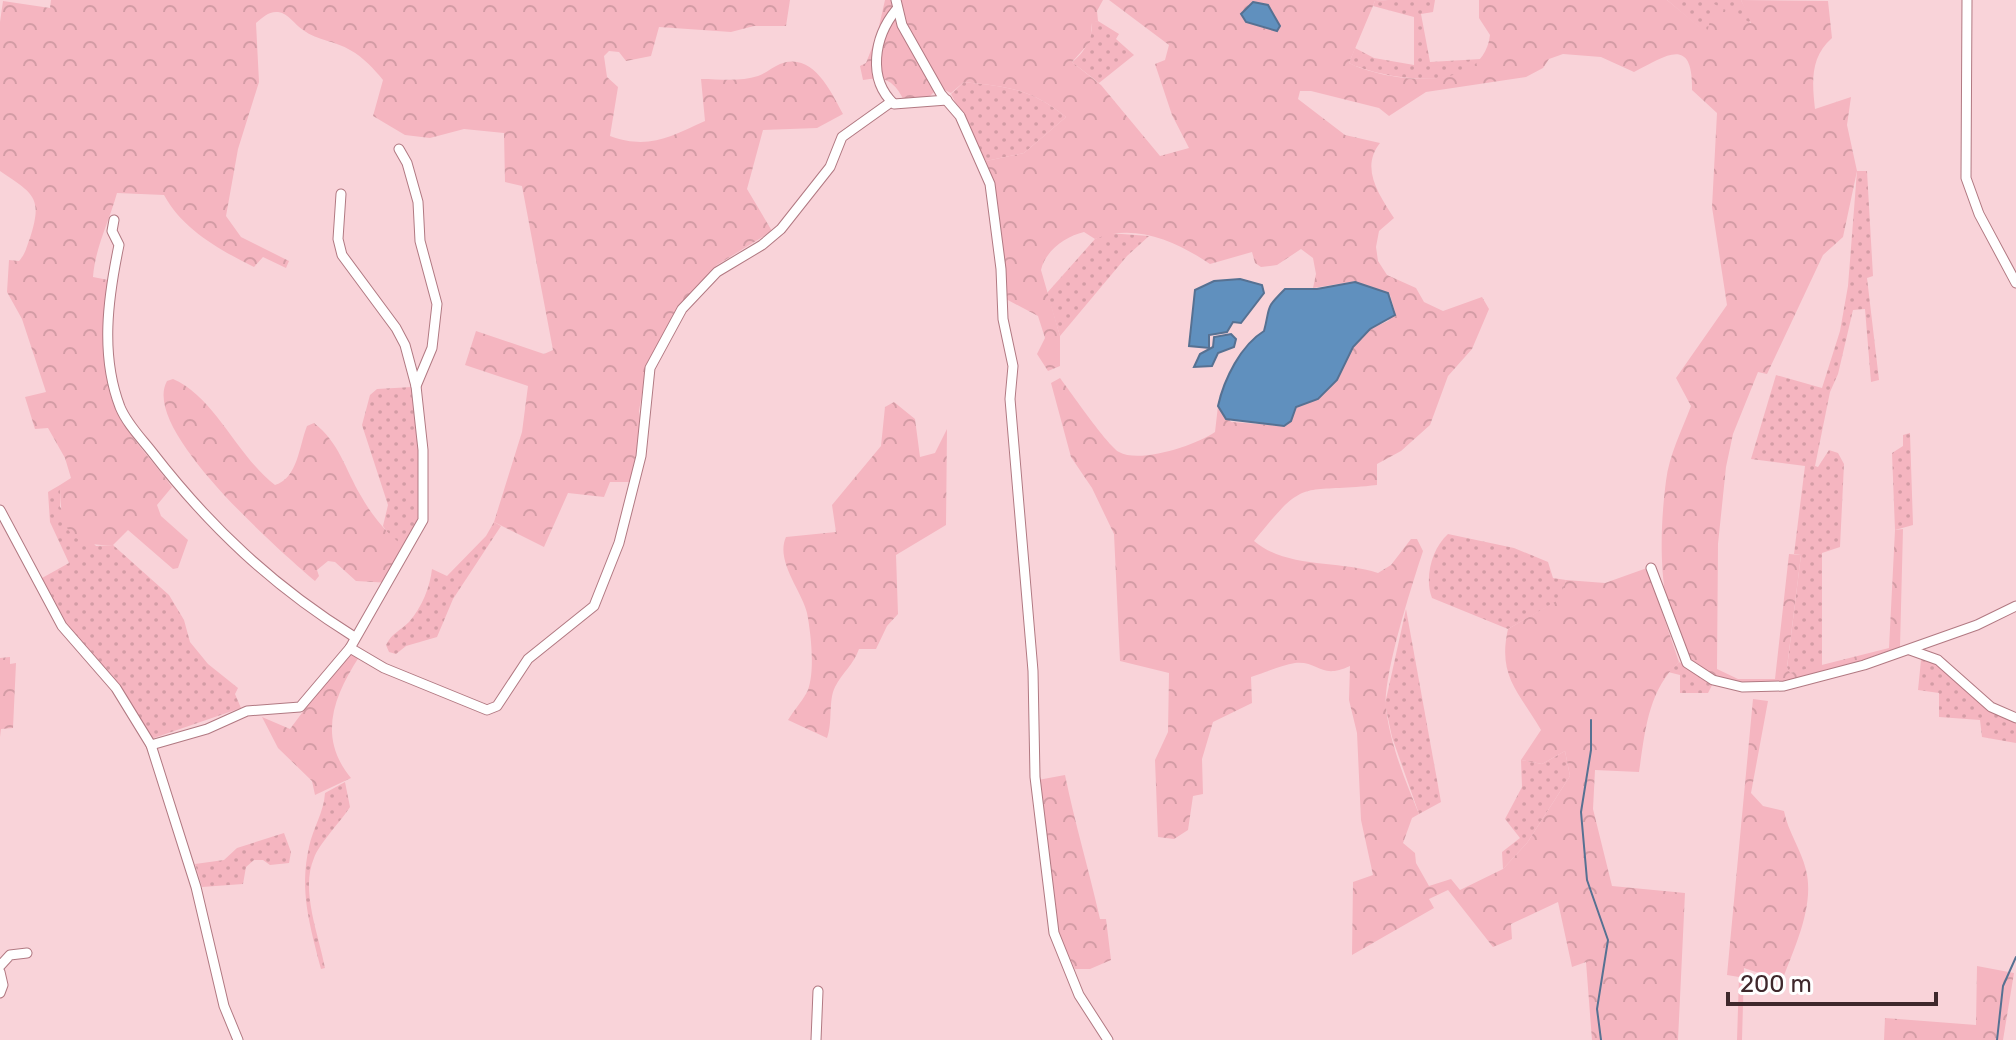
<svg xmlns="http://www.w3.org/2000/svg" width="2016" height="1040" viewBox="0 0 2016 1040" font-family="Rubik,sans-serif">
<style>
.grass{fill:url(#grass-dots)}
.forest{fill:url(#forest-crowns)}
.water{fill:#6090be;stroke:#567192;stroke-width:2}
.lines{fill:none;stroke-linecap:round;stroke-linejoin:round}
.stream{stroke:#567192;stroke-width:2}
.minor-casing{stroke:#b17982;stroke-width:11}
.minor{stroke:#fff;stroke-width:9}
</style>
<defs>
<pattern id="grass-dots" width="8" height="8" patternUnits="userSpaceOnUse" patternTransform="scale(2)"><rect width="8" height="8" fill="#f5b5c0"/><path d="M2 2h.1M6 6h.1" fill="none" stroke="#d39ca5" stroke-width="1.8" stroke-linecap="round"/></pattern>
<pattern id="forest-crowns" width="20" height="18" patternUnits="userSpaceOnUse" patternTransform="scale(2)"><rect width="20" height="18" fill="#f5b5c0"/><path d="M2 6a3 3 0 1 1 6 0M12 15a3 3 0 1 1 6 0" fill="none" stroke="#d39ca5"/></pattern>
</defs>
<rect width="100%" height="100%" fill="#f9d3d9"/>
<g class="grass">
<path d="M1388,0h47l-2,12 -12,2 9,48 51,-3c-20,33 -104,18 -132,4l6,-15 19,10 40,7v-48l-41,-11 2,-5z"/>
<path d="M1667,0h74l11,21 -45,13z"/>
<path d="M1098,21l21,13 -3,5 18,16 -35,28 -27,-21c12,-8 21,-25 20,-40z"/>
<path d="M964,82c44,5 66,6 102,35l-42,36 -38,8 -35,-67z"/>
<path d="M1857,171h10l6,105 -6,2 12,102 -8,2 -6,-73 -12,1 -15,64 -8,18 -15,74 3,1 11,-17 9,3 6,11 -4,83 -18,6v114l-32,6 -3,-5 14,-113 -7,-1 11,-88 -54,-7 25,-84 46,13 18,-57 8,-45z"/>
<path d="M1108,233l41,3 -22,20 -67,80 -13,-43 48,-54z"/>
<path d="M412,387l8,63 -1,67 -14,31 -11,-6 -11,-16 5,-21 -26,-80 8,-30 7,-6z"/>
<path d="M1910,433l3,92 -18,5 -3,-77 11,-7v-11z"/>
<path d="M60,485v22l36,39 17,-1 56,50 15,25 6,22 18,22 30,24 -3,6 6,14 -90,31 -28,-46 -49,-56 -32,-59 27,-15 -19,-41 -2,-30z"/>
<path d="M494,522l7,4 -48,73 -16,38 -31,9 -10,8 -7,-2 -3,-7c6,-12 14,-14 23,-23 13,-15 21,-35 23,-53l15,7 39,-40z"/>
<path d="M1448,534l66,14 34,14 5,16 13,2 -5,19 -53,30 -76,-31c-8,-20 0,-50 16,-64z"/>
<path d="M1406,609l35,193 -22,12 -27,-77 -7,-33z"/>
<path d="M1922,650l72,56 22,9v28l-34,-6 -2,-17 -41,-3v-24l-21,-3z"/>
<path d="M1679,662l34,21 -5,10h-28v-18l-12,-3z"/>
<path d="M1565,751l5,25 -43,67 -24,26 -1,-17 18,-14 -15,-19 17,-32 -1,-27 21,4z"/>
<path d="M345,782l5,25c-9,14 -31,37 -36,51 -14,32 5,77 11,110l-4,1c-11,-43 -22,-78 -12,-122 4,-19 15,-35 16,-54z"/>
<path d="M284,833l7,19 -2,11 -19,2 -7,-5h-9l-8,7 -3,17 -41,3 -7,-23 29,-4 13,-12z"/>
</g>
<g class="forest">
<path d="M51,0h739l-4,26h-32l-23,6 -72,-5 -8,29 -25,5 -7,-9 -10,-1 -5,5 3,21 11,10 -8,49c38,14 60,1 95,-15l-4,-42c19,0 39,3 57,-3 8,-3 15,-9 22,-12 33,-13 51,28 63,50l-26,14 -54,2 -16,59 25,42 -55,34 -39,43 -32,62 -7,41 2,18 -11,53h-20l-6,15 -36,-4 -24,54 -50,-25 28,-90 6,-46 -63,-21 11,-34 68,23 9,-4 -31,-164 -17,-4 -1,-49 -40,-4 -34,9 -25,-3 -32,-19 10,-36c-9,-11 -20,-23 -33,-30 -14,-9 -32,-9 -47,-20 -8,-5 -15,-17 -25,-18 -9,-1 -15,5 -22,11l3,59 -21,67 -12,67 15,21 48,24 -3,7 -23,-11 -9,10c-34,-17 -71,-37 -90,-72l-47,-2c-8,29 -22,55 -24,84l15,3c-4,45 -11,100 14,142 14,22 34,43 50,65l-15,18 4,11 27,24 -10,28 -5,1 -45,-39 -15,15c-46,2 -53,-19 -53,-60l11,-7 -6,-20 -17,-30 -13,1 -10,-32 21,-5 -24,-73 -15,-27 2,-32 10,1c7,-8 7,-13 11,-23 13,-41 4,-44 -30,-67v-149l3,-21 47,7z"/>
<path d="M885,0h218l-6,11 1,10 -6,2 -2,19 -18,20 29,23 59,71 29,-8 -17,-33 -17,-51 10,-4 4,-15 -60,-45h279l-13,1 -26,62c39,19 134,32 141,-28l-11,-17v-18h188l40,33 7,-29 37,19 -10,-23 87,1 4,37c-22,19 -20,44 -17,71l36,-12 -4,28 10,46 -14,66 -20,18 -56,119 -9,-2 -25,62 -7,33 -8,77 -1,125 21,10h37l14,-125 12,1 -14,112 3,6 99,-25 6,-118 8,-1 -3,118c-51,17 -110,42 -165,35 -83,-10 -77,-140 -69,-201 3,-26 16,-51 25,-75l-15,-28 51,-73 -15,-98 5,-94 -25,-23c1,-55 -26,-34 -58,-18l-33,-15 -38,-3 -14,5 -6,9 -17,9 -100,15 -37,24 -10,-8 -68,-17h-11l-2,8 47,36 35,8c-20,25 -1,52 14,75l-15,13 -3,16 2,14 9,14 29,13 8,14 19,9 39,-14 7,12 -17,40 -24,27 -18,49 -29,26 -24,13v21c-78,9 -70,-10 -123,56 33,28 85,19 124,32l13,-8 20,-26h6l6,12c-11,34 -40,124 -37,157 4,36 19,72 33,106l-7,4 -9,25 12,10 1,10 13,23 22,-7 9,11 43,-21 24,-26 43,-67 -5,-25 -23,13 -21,-4 20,-30c-21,-37 -44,-53 -33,-101l52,-30 6,-19 39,3 42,-15 32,94c-31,28 -34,70 -40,110l-44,-2 -2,39 19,77 73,7 -7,147h-86l-6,-78 -14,5 -14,-65 -47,22 1,15 -19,8 -45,-57 -19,9 5,9 -82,47 1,-73 20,-7 -12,-55 -4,-87 -8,-33 1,-34c-30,14 -30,-5 -55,-3 -14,2 -30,10 -44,14l1,26 -39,19 -11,37 1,35 -10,2 -5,34 -14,9 -16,-2 -3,-77 13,-28 1,-59 -49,-12 -6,-127 -22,-46 -21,-31 -20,-74 9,-5c10,13 47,67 59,74 21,12 77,-7 96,-20l3,-26 13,16 53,4 7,-5 5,-14 22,-8 19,-19 16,-33 17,-18 18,-8 7,-9 -5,-17 -39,-13 -38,6 3,-14 -3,-16 -12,-9 -24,16 -16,2 -6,-4 -3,-11 -42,12c-32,-22 -76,-42 -115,-25l-11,-7c-18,4 -39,19 -43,38l19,66v30l-12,5 -11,-17 8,-16 -7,-22 -32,-17 -11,-113 -9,-25 38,-8 42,-36c-36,-29 -58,-30 -102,-35l-13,11 -12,-6 -11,11 -23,4c-11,-21 -18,-26 -42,-22l-3,-14 6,-3 11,-28z"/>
<path d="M173,379c42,18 64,77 102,106 23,-7 24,-39 32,-59l7,-3c25,19 31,46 47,73 12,22 30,42 50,56l-20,31 -35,-2 -21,-19 -7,-1 -11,9 2,6 -4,5c-36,-31 -175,-152 -148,-200z"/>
<path d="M894,402l21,17 5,38 15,-4 12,-24 -1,96 -50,30 2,59 -11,12 -11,23h-17c-5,15 -17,24 -24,38 -7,14 -2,35 -8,51l-39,-18c5,-9 13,-17 18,-26 10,-18 5,-61 1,-81 -5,-22 -32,-52 -21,-76l50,-5 -4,-27 49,-59 4,-39z"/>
<path d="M349,650l10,7c-25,39 -42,80 -8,121l-36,17 -3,-14 -34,-33 -16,-31 28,12z"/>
<path d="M10,657v7l6,-1 -3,65 -12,1 -1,8v-79z"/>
<path d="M1753,699l15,2 -17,92 12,13 21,5c4,21 17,38 22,59 9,36 -12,78 -24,111l-38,-13 -2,72h-5l2,-63 -12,-2z"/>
<path d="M1065,775c10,49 24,95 35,144h6l5,41 -21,9h-15l-18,-38 -19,-151z"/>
<path d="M1977,966l37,7 -11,67h-119l1,-22 91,7z"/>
</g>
<g class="water">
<path d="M1253,2l15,3 12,21 -3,5 -31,-9 -5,-8z"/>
<path d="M1240,279l22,6 2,8 -23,30 -8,-1 -6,10 -18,3v13l-20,-2 6,-56 19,-9z"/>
<path d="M1355,282l33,11 7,22 -25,14 -17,18 -16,33 -19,19 -22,8 -5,14 -7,5 -58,-7 -8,-13c6,-27 23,-61 46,-75 7,-26 0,-21 21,-42h32z"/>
<path d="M1231,334l5,5 -2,8 -16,6 -6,13 -18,1 6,-13 13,-7 1,-10z"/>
</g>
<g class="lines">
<g class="stream">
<path d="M1591,720v30l-10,62 6,68 21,60 -11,69 4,31"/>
<path d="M1997,1040l6,-54 13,-29"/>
</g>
<g class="minor-casing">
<g id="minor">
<path d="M896,0l6,25 39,69 19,22 30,68 11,85 2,50 10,47 -3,33 23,272 2,106 19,156 25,62 29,45"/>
<path d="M1967,0l-1,178 13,36 37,69"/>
<path d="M896,10c-22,27 -29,69 -2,94l53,-4"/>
<path d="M399,149l8,14 11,39 2,39 17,63 -5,44 -16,38 7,64v70l-73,128 34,20 103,42 10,-4 31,-47 66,-53 25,-63 22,-87 9,-88 32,-59 35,-37 45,-27 19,-16 49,-62 12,-30 49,-35"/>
<path d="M341,194l-3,45 4,16 54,73 9,17 11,41"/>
<path d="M114,220l-2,11 7,14c-11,53 -19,110 1,162 7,17 21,31 32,45 58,75 121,134 201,184"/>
<path d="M0,510l62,116 54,62 35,57 45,142 28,119 14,34"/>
<path d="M1651,568l36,95 26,17 29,7 42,-1 80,-21 113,-40 39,-19"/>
<path d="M1910,650l28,10 53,47 25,11"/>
<path d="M151,745l56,-16 40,-18 53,-4 50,-59"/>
<path d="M0,966l10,-11 17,-2"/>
<path d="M0,972l3,13 -3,8"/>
<path d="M816,1040l2,-49"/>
</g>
</g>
<use href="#minor" class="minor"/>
</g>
<path d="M1728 992v12h208v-12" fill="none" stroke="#3f282c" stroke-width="4"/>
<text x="1740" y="992" font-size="24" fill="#3f282c" stroke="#ffffff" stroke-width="6" paint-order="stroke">200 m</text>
</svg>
